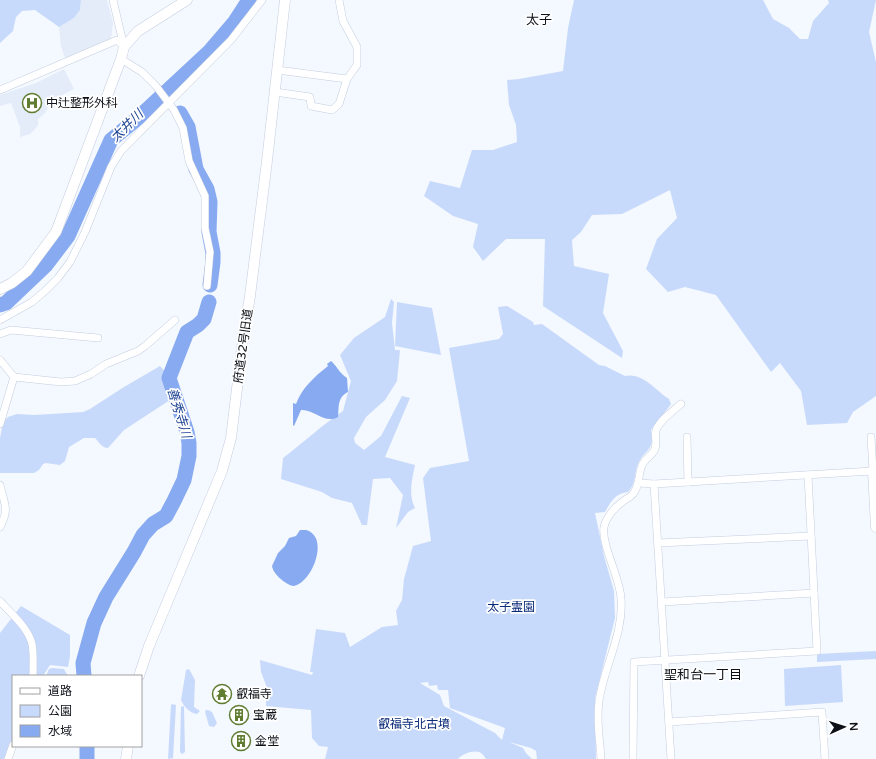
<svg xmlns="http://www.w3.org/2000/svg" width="876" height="759" viewBox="0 0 876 759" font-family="'Varela Round','Noto Sans JP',sans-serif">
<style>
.built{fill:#e4ecfa}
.green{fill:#c8dafb;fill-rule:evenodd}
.water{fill:#87aaf0}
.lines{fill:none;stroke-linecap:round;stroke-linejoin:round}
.river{stroke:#87aaf0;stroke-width:15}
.street-casing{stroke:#c4cddf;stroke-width:8}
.secondary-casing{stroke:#c4cddf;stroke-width:11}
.street{stroke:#fff;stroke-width:7}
.secondary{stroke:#fff;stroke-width:10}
.labels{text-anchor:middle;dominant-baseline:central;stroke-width:3.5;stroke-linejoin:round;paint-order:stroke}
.poi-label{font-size:12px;fill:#0e1117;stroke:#fff;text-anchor:start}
.street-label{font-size:12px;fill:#0e1117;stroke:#fff}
.park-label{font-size:12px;fill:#092a79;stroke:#fff}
.neighbourhood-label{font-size:13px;fill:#0e1117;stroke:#fff}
.water-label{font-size:13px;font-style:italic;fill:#1e4393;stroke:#fff}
</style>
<rect width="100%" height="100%" fill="#f4f8ff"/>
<g class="built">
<path d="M81,0h26l6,23 -2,16 -45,22 -5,-15 -2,-19 15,-9 6,-8z"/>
<path d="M64,69l10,20 -18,9 -1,3 -7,6 -2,5 -8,7v6l-4,5 -4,4 -10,3v-10l-9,-24 -11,3v-11l36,-12z"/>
</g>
<g class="green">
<path d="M0,0h81l-1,10 -6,8 -15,9 -24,-17 -13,1 -6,6 -3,14 -13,12z"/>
<path d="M574,0h189l10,19 16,9 11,11h8l5,-18 16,-18 -1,-3h48l-7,32 7,30v334l-23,16 -6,11 -40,2 -6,-34 -21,-28 -9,9 -55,-77 -31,-8 -17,5 -22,-23 11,-30 20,-21 -7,-28 -48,24 -30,1 -11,17 -9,8 2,26 35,8 -6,39 20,38 -1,7 -79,-52 2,-67h-39l-23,22 -10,-14 5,-23 -25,-8 -29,-20 6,-15 30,7 12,-38h21l24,-8 -1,-17 -7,-20 -2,-25 12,-1 44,-8 5,-43z"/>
<path d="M391,299l3,3 -2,21 3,27h5l-3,31 -12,19 -19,17 -12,21 1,5 9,7 17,-14 21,-40 8,2 -25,59 30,8c-3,15 -7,29 0,43l-7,4 -12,16 7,-33 -13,-17 -17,1 -6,46h-5l-10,-22 -20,-5 -10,-6 -41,-13 2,-21c20,-15 39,-33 60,-47l8,-30 -11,-26 14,-17 31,-21z"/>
<path d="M397,302l35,6 9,47 -46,-9z"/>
<path d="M507,306l26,16 1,3 8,-1 57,41 6,1 20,10c18,-4 31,15 44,23l2,5 -20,26c0,4 2,11 0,15 -2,6 -8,9 -11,15 -7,11 -2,21 -12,32 -12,1 -17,9 -23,20l-10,1 9,43 10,35 1,27 -20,80 1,61h-59l-1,-8 -5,-3 -22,-6 14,6 3,5 6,6h-46c-2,-3 -4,-6 -7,-7 -6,-2 -17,2 -21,7h-133l3,-12 -9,-1 -7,-8 -1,-28 -45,-4v-21l-5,-13 -1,-12 52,15 1,-3h-3l6,-43 29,4 5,14 32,-20 16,-2 -2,-14 6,-11 2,-21 9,-33 18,-5 -8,-63 7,-10 39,-7 -20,-113 50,-9 4,-5 -5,-27zM428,682l1,4 8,-1 1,5h10l2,18 55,20 -3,12 -7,-7 -51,-27 -4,-11 -20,-12z"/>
<path d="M160,366c10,9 10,22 10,34l-46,30 -16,18c-6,0 -9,-6 -13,-10h-11l-15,9 -4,14 -5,4 -14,-2 -3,1 -4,6 -5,3h-34v-35l3,-16 5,-5 9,-3 17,1 49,-3 7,-3 34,-22z"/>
<path d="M21,606l49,29v21l-2,11 -18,-2 -7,11h-30v68l-6,15h-7v-126z"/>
<path d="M876,651v8l-59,3v-8z"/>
<path d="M841,665l2,37 -58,4 -1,-37z"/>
<path d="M52,668l12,1 4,7h-22l3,-7z"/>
<path d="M189,669l6,11 -1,27 6,4 -3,3c-7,-1 -13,-7 -16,-14l5,-30z"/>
<path d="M172,704l4,1 -3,53 -5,1 3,-54z"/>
<path d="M184,706l1,46 -3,2 -2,-2 1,-45z"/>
<path d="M206,710h2l4,2 5,11 -3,4 -5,-1 -4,-14z"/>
</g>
<g class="water">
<path d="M331,361c6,5 9,13 16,17l1,14c-11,5 -9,16 -10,25 -2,1 -4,2 -6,2 -11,1 -20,-10 -31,-9l-7,16 -1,-1v-22l3,1c6,-16 18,-27 32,-38l-1,-2z"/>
<path d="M306,530c25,7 5,55 -13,56 -8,-2 -20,-12 -21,-20l6,-13 7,-7 4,-8 7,-2 4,-6z"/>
</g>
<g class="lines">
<g class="river">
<path d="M180,113l8,14 8,42 11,20 3,13 -1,30 4,21v9l-3,23"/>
<path d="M0,305l6,-2 40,-38 22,-29 43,-96 27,-22 72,-67 24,-28 15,-23"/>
<path d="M84,676l-1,-13 11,-40 12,-26 28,-45 9,-17 10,-11 13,-8 8,-15 10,-21 5,-24v-13l-2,-11 -18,-54 18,-46 11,-7 6,-6 5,-17"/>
<path d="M87,759v-13"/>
</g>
<g class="street-casing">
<g id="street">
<path d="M113,0l11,47"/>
<path d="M121,59l21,13 14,14 18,24 9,18 6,33 16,35v32l5,24 -3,34"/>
<path d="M277,70l70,9"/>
<path d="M0,90l117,-50 7,7"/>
<path d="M275,92l35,5 1,9 21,4 7,-6 8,-25 10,-14v-18l-14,-26 -4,-21"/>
<path d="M0,320l32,-18 13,-11 13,-13 12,-16 15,-30 26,-65 10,-16 110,-111 31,-40"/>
<path d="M0,334l11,-4 87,8"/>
<path d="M0,360l14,17 -14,47"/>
<path d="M14,377l47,5 14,-1 16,-7 15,-10 32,-13 7,-5 30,-26"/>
<path d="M687,437l1,45"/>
<path d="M639,483l15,1"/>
<path d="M0,485c4,18 10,24 0,42"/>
<path d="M658,543l153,-7"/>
<path d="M0,601c11,13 28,26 32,43 2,10 1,22 1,32"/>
<path d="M662,602l152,-9"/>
<path d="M669,722l153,-10 3,47"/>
<path d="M8,759l5,-14"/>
<path d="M601,759c-1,-19 -5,-39 -2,-58 5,-35 25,-67 22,-103 -1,-20 -20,-54 -17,-71 2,-9 10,-19 17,-24 4,-4 9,-5 12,-9 7,-9 5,-17 8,-26 2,-8 9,-11 13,-17 4,-6 0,-14 2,-21 4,-10 17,-19 25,-26"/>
<path d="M633,759l1,-97 183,-11 -9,-176"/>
<path d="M671,759l-17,-275 219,-13 -2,-34"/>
</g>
</g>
<g class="secondary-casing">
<g id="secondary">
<path d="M0,289l12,-6 15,-12 29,-39 65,-173 3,-12 14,-16 49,-31"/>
<path d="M876,471h-3l3,56"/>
<path d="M139,676l10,-30 73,-175 9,-33 12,-99 7,-43 17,-135 18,-161"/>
<path d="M126,759l2,-13"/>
</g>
</g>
<use href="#street" class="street"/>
<use href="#secondary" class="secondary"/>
</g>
<defs>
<g id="hospital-ring" transform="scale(1)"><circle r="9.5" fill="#fff" stroke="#607d32" stroke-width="1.5"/><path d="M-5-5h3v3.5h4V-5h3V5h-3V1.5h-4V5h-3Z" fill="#607d32"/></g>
<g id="temple-ring" transform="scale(1)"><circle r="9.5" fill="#fff" stroke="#607d32" stroke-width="1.5"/><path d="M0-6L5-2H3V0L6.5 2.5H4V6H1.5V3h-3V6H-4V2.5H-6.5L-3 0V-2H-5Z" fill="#607d32"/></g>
<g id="building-ring" transform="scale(1)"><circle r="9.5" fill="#fff" stroke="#607d32" stroke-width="1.5"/><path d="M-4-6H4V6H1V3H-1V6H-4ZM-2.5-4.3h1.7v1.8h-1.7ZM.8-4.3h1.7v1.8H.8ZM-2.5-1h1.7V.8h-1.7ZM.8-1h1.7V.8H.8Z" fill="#607d32"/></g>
</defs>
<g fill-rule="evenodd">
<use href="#hospital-ring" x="32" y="103"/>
<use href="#temple-ring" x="222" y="694"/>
<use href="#building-ring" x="239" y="715"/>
<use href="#building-ring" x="241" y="741"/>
</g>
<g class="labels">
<g class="poi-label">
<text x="46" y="103">中辻整形外科</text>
<text x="236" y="694">叡福寺</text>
<text x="253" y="715">宝蔵</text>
<text x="255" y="741">金堂</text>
</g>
<g class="street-label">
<text transform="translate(243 346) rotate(-82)">府道32号旧道</text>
</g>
<g class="park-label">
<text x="511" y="607">太子霊園</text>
<text x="414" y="724">叡福寺北古墳</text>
</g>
<g class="neighbourhood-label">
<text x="539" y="20">太子</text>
<text x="703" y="675">聖和台一丁目</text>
</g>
<g class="water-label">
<text transform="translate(127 126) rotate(-44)">太井川</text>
<text transform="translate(179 413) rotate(73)">善秀寺川</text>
</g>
</g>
<rect x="12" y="675" width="130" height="72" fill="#ffffff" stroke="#9fa0a2"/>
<rect x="20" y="688" width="20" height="6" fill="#ffffff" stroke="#9fa0a2"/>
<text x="48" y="695" font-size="12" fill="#0e1117">道路</text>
<rect x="20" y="705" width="20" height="12" fill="#c8dafb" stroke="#9fa0a2"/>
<text x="48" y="715" font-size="12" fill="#0e1117">公園</text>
<rect x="20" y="725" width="20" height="12" fill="#87aaf0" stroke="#9fa0a2"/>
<text x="48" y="735" font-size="12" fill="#0e1117">水域</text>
<g transform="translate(844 727) rotate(87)" stroke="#ffffff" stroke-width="3" paint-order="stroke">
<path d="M0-3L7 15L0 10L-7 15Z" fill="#0e1117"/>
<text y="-6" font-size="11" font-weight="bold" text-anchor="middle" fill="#0e1117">N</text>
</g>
</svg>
